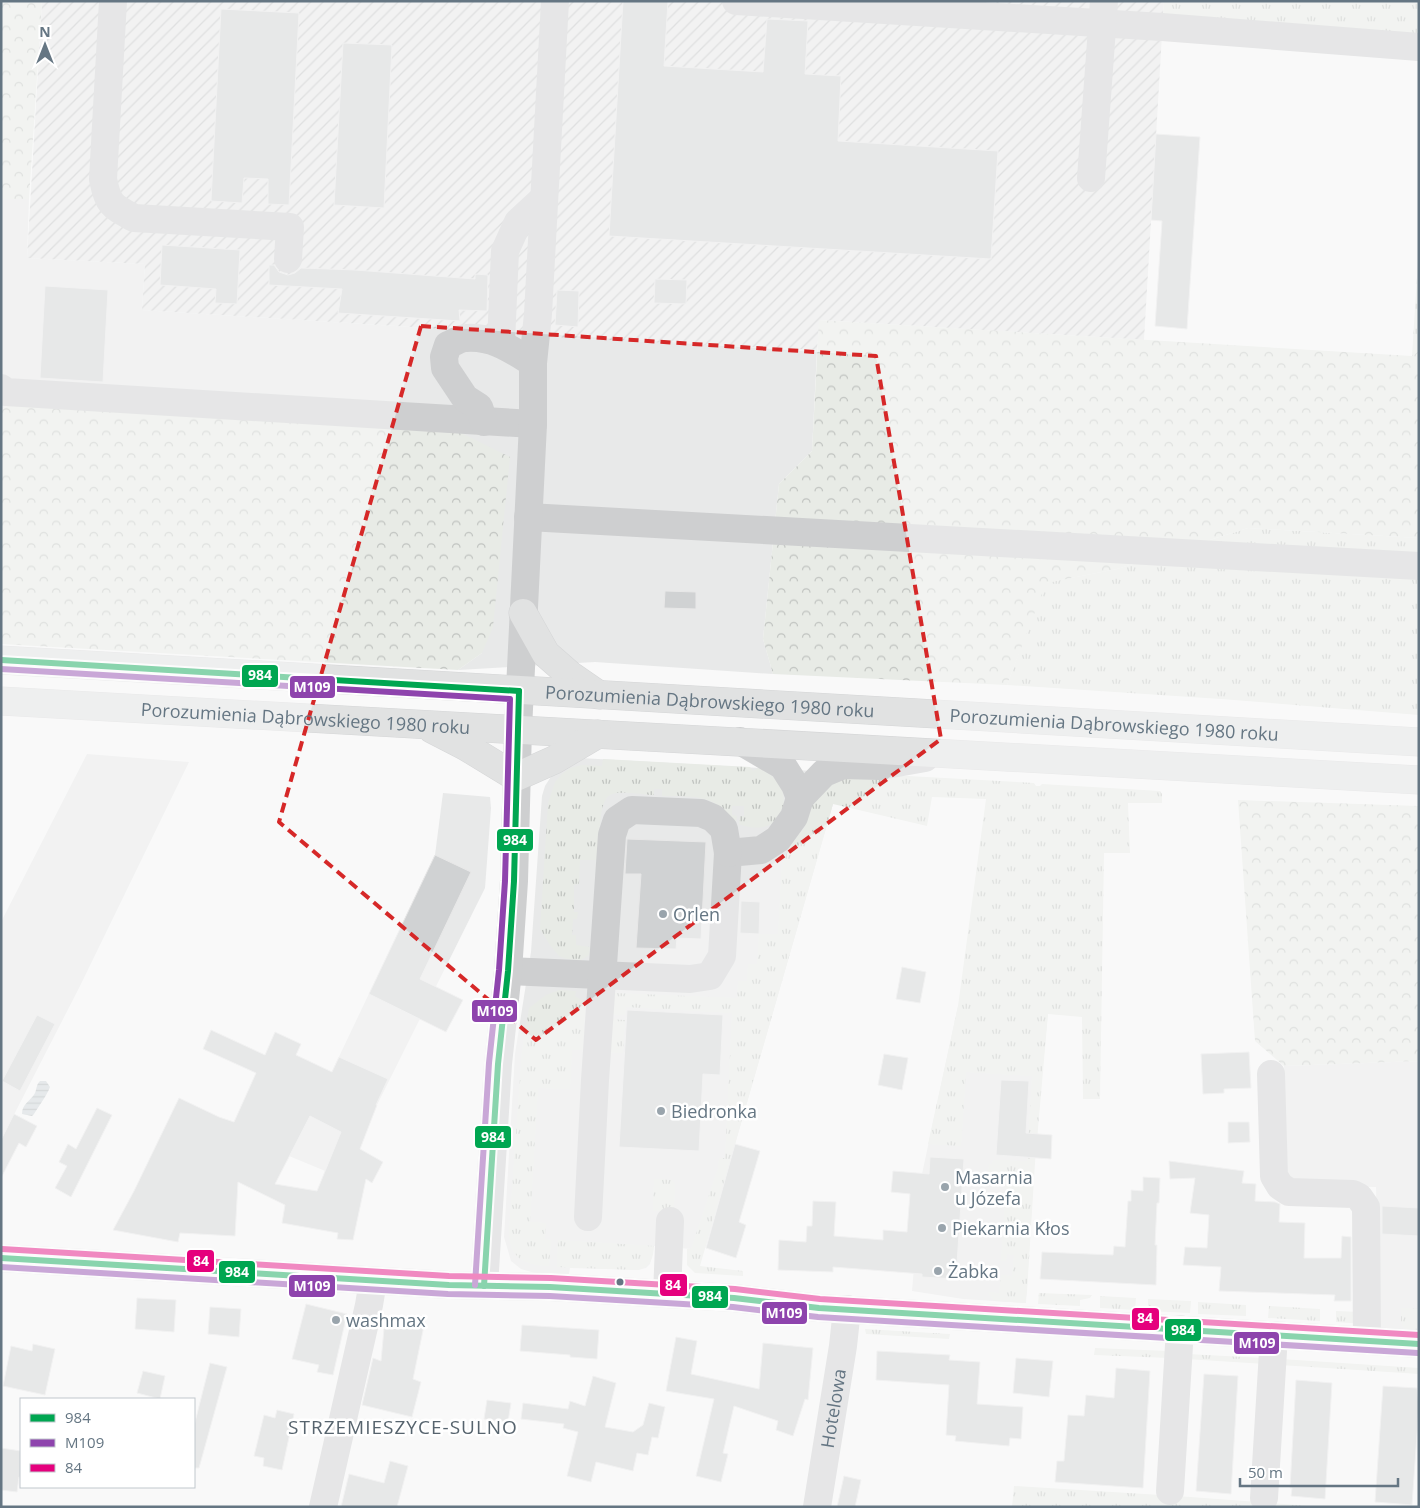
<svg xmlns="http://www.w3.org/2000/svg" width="1420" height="1508" viewBox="0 0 1420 1508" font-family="'Open Sans',sans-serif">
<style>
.built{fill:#e8e9e9}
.industrial{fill:url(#industrial-furrows)}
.grass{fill:url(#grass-tufts)}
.forest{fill:url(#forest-crowns)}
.water{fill:url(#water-rules)}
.building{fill:#d0d2d3;stroke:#e8e8e8;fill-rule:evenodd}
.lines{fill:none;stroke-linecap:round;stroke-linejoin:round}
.major-casing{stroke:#d5d6d7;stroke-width:29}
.minor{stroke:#cecfd0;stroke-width:28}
.major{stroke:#e1e2e2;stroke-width:28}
.bus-1-casing{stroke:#fff;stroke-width:10}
.bus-2-casing{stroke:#fff;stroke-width:10}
.bus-3-casing{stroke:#fff;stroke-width:10}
.bus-1{stroke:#00a651;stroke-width:6}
.bus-2{stroke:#8e44ad;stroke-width:6}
.bus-3{stroke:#e5007d;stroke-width:6}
.marked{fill:none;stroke:#d62828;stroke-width:4;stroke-dasharray:10 6;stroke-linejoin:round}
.poi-dot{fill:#99a4ac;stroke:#fff;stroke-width:2}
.bus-dot{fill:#657683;stroke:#fff;stroke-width:2}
.labels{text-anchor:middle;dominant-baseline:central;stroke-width:5;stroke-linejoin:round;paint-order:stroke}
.street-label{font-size:18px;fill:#657683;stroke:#fff}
.poi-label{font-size:18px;fill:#657683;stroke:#fff;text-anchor:start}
.neighbourhood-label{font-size:19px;letter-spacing:1px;fill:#57646e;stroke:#fff}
.line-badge{stroke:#fff;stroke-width:2}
.badge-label{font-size:14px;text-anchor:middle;font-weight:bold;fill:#fff}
</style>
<defs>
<pattern id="industrial-furrows" width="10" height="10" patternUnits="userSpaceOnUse" patternTransform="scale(1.25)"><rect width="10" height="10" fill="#e8e9e9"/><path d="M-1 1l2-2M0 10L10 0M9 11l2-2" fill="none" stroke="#c0c1c2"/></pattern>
<pattern id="grass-tufts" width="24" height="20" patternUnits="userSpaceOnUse" patternTransform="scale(1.25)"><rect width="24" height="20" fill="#e8ebe6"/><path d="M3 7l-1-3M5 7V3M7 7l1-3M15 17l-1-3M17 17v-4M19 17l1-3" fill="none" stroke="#c0c3c0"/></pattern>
<pattern id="forest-crowns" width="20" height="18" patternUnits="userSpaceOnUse" patternTransform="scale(1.25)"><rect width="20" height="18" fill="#e8ebe6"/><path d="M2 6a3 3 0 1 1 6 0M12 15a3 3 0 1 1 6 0" fill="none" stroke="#c0c3c0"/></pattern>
<pattern id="water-rules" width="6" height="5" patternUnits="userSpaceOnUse" patternTransform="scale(1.25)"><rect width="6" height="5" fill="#ced6d9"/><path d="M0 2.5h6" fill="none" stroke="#abb2b5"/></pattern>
</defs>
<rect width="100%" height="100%" fill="#f9f9f9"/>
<g class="built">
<path d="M1,199h28l-2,59 118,6 -3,46 364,23 62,5 249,12 -5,101 -33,33 -16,155 10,35 -178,-12 -137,8 24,-17 -467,-254 -14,12z"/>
<path d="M87,754l102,8 -109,224 -79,154v-218z"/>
<path d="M580,758l234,13 19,33 -128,444 -14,1 -37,-3 -4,18 -4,4 -8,2 -68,-2 -1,6 -34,-1 -14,-4 -10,-8 -7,-24 11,-183 16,-102 11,-156 3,-10 7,-11z"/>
<path d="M443,793l47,4 1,11 -6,80 -108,217 -30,75 -58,-24 37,-72 109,-229z"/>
<path d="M958,1006l90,7 -12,121 -10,169 -63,-4 -51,-8 10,-117z"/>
<path d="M1419,1061v272l-40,-2 -3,-144 -88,-1 -4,-120z"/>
</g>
<path class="industrial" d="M42,1h1122l-20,339 -324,-20 -3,30 -249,-12 -62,-5 -364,-23 3,-46 -118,-6z"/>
<g class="grass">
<path d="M1164,1h255v54l-257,-15z"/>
<path d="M1419,245v106l-7,5z"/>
<path d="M1248,528l171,10v177l-198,-16 -214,-14 38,-102 72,-14z"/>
<path d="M603,759l147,8 3,4 5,-3c44,16 28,75 -19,56l1,-8h4v-10h-12v9l5,1 -1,6c-8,-4 -13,-13 -20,-18 -16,-10 -36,-7 -54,-8v-7h-8v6c-10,0 -36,-5 -44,0 -13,7 -10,51 -10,65h-20l-1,24 -5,1v27h4l-1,7h-4l-1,16h4v10l14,2 -1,8 -8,5 -14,-1 -8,-3 -9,-11 -10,-16 8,-126 7,-21 7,-8 8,-6 12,-3 20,1z"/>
<path d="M890,775l144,8 2,3h4l2,-2 118,7 2,3v9h-34l2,50h-26l-4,246h-17l-1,-82 -34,-3 -13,149 -8,129 -2,11 -31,-2 -6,-9 11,1 2,-18 11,1 2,-21 -7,-1 -1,7h-5l6,-86 -19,-1 1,-10h3l1,-4 34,1 5,-85 -66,-4 -5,74 -33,-2 30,-138 28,-207 -54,-2 -5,29 -94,-22 -133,462 43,5v5l-48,-3 -8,-8v-16h4l27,-81 1,-10h6l7,-145 -106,-6 -1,8 -16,-1 5,-21 123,5 1,-17h9l1,-17h9l2,-30h19l4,-71 8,-18 14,-17 8,-27 21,-21z"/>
<path d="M559,990l17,1 -1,5 8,5 2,7 -2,42h-11l-2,39 -32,-1 -8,134 16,1 -1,16 6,1 -2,26c-24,-1 -40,-7 -40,-35l13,-181 7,-42 17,-13z"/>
<path d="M609,1019l16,1 -2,33 -16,-1z"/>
<path d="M654,1179l17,1 4,4 -1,22 -4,5h-17z"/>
<path d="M558,1240l96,6c-1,13 -3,20 -16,24l-81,-3z"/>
<path d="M1039,1293l53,2 -2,3 -10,2v6l-42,-2z"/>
<path d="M1100,1296l36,2 -1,12 -35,-2z"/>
<path d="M1148,1299l43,2 -1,12 -42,-2z"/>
<path d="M1198,1302l48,3v11l-48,-2z"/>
<path d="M1269,1306l51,3v12l-52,-3z"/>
<path d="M1401,1308l18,1v21l-16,-2 -2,-7z"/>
<path d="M1336,1311l25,1 3,12 -28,-2z"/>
<path d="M865,1329l85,5 -1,5 -83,-5z"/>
<path d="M1095,1348l74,3v7l-75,-3z"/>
<path d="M1188,1354l75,4 2,6 -79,-5z"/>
<path d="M1281,1359l138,9v6l-139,-9z"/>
<path d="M1014,1486l163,10 148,11h-313z"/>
</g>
<g class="forest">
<path d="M1,1h41l-13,198h-28z"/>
<path d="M819,320l593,36 7,-5v187l-171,-10 -131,41 -71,14 -39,102 -234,-11 -10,-35 16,-155 33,-33z"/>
<path d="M15,399l422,22 73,36 -17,170 -11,26 -24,17 -457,-26v-233z"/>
<path d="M1238,800l181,6v255l-135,5 -29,-25z"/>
</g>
<path class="water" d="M40,1081h6l4,6c-3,8 -11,19 -16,27l-2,2 -10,-2c0,-11 9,-13 13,-21 2,-5 1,-8 5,-12z"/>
<g class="building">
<path d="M623,1h45l-4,65 99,6 4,-53 41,2 -3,53 36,2 -3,65 160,10 -7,108 -382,-23z"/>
<path d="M221,9l78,4 -10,192 -21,-1v-25l-24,-1 -2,25 -31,-2z"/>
<path d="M343,43l49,2 -8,163 -50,-3z"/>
<path d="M1156,134l44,3 -13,192 -32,-3 7,-105 -11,-1z"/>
<path d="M162,245l78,5 -3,54 -22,-1 1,-14 -56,-4z"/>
<path d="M269,265h5l5,7 9,3 7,-2 6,-5 54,2 120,9v-5l13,1 -1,36 -28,-1 1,11 -122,-8 4,-24 -73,-4z"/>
<path d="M655,279l32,1 -1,24 -32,-1z"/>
<path d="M45,286l63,4 -5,92 -63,-4z"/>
<path d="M557,290l22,1 -1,36 -23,-2z"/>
<path d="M665,591l31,1v17l-32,-1z"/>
<path d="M627,839l79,3 -5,97 -24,-1 -1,11 -40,-1 5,-74h-16z"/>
<path d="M435,855l36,17 -51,107 43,21 -17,32 -77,-38z"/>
<path d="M741,901l19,1 -1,32 -19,-1z"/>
<path d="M902,967l24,5 -6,31 -24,-4z"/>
<path d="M627,1010l96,5 -3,60 -17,-1 -4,77 -80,-4z"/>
<path d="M37,1015l18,9 -35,67 -18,-10z"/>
<path d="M211,1030l54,25 10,-23 26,12 -5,11 36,17 7,-15 49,22 -12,26h1l-17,44 23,13 -11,21 -6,-4 -13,61 -16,-1 1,-6 -56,-10 3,-18 -47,-23 -3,54 -55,-3 -2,9 -65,-12 21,-39 45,-93 40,19 15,5 22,-49 -53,-24zM310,1116l31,16 -24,59 -42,-7z"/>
<path d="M1249,1052l2,36 -27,1v4l-21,1 -2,-40z"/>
<path d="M884,1054l24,4 -6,32 -24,-5z"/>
<path d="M1001,1080l28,1 -3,52 26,2 -1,24 -55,-4z"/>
<path d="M97,1108l15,7 -41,82 -16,-9 12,-22 -8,-4 9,-18 8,5z"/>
<path d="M14,1114l23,12 -11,21 -7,-4 -18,35v-38z"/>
<path d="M1228,1122h21l1,20 -22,1z"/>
<path d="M735,1144l25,7 -21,71 7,3 -10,33 -30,-10z"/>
<path d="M930,1157l34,2 -8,120 -34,-2v-3l-89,-7v5l-55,-2 1,-30 27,2 1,-16h5l1,-25 23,1 -2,34 49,4v-10l24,2 3,-38 -19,-2 2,-21 36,3z"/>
<path d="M1169,1161l75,10 -2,12 14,1 -1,17 20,1 5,2 -1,18 26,1 -1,35h37l1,-22 9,1v64h-17l1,-6 -116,-4 2,-24 -38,-2 2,-18 22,1 2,-33 -19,-2 5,-35 -25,1z"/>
<path d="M1143,1177l17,1 -1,25h-2l-2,42h2l-1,40 -116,-6 2,-27 71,3 1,-9 11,1 3,-46h3v-11l12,1z"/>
<path d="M1382,1206l37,2v28l-37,-2z"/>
<path d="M137,1298l39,2 -2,32 -39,-3z"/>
<path d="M306,1304l41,10 -14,61 -16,-3 2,-7 -27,-6z"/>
<path d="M210,1307l31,2 -2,28 -31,-3z"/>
<path d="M409,1315l17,1 -13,63 8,3 -9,35 -50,-12 11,-47 8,3 4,-43 24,1z"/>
<path d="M522,1325l77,5 -2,29 -27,-2v-2l-50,-4z"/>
<path d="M676,1337l21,4 -6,33 68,15 4,-46 50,5 -5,52 -3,-1 -12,37 -17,-6 2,-9 -44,-15 -11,47 5,1 -7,28 -25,-6 18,-77 -48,-8z"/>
<path d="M33,1344l22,5 -10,46 -42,-9 8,-40 21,5z"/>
<path d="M877,1351l73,4 -1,5 31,2 -3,42 46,3 -2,32 -11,-1 -1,8 -54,-5 1,-5 -10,-1 3,-50 -73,-5z"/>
<path d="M1016,1358l37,3 -4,36 -36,-4z"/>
<path d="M210,1363l17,4 -28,101h-5v-42z"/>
<path d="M1116,1368l34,3 -7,117 -88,-6 2,-21h7l4,-46 16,1 2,-21 28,3z"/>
<path d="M143,1371l22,5 -5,23 -23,-6z"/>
<path d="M1204,1374l34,2 -7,118 -35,-3z"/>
<path d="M593,1376l23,7 -11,44 28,5 10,-7 6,-22 16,4 -7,31 -6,-1 -4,18 -11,-2 -4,18 -37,-9 -5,20 -24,-6 11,-44 -15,-4 1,-4 -43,-5 2,-16 45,6 2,-8 15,5z"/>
<path d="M1296,1380l36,3 -7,116 -34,-3 1,-8h-2z"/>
<path d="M1383,1386l34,2 2,18 -7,99 -37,-3z"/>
<path d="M487,1400l24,3 -3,19 -24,-3z"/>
<path d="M277,1410l17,4 -12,56 -19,-4 1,-8 -10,-2 10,-41 11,3z"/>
<path d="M1,1448l20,3v26h-2l-2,15 -16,-2z"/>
<path d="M390,1461l18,5 -11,41h-56l8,-33 35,9z"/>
<path d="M844,1476l17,4 -6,27h-18z"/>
</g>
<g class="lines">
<g class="major-casing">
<g id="major">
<path d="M523,613l23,41 24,21 29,20"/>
<path id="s2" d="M1,660l1418,82"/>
<path id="s3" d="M1,701l1418,79"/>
<path d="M432,729l33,17 51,31 38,-17 44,-26"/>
</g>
</g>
<g class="minor">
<path d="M113,1l-10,178c5,26 9,27 31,39l156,9 -2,32"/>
<path d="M736,1l426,26 257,20"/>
<path d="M1091,178l13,-177"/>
<path d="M501,343l4,-92 13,-29 26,-24"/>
<path d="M1,388l5,4 527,32"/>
<path d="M484,422l-5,-15 -14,-9 -20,-30 -1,-11 4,-12c5,-2 12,-7 18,-7 27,-2 46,12 67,25"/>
<path d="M528,517l891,49"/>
<path d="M740,741l43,25 12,19 5,13"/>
<path d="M508,971l182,8 20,-3 12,-20 6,-103 33,-3 17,-11 16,-22 6,-19 24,-25 19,-8 37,1 45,-8"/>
<path d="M1271,1074l3,102 6,10 9,6 64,2 6,3 7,10 1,134"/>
<path d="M588,1217l7,-137 17,-245 5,-15 15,-10 69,3 12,5 11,11 4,24"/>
<path d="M1,1258l448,27 101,2 117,7 67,4 85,10 600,36"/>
<path d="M484,1286l14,-222 10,-93 6,-90 4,-152 15,-305v-61l5,-49 17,-313"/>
<path d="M667,1294l3,-73"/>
<path d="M1170,1491l10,-162"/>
<path d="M1264,1498l10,-163"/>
<path d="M323,1507l46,-202 4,-24"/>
<path id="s1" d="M817,1507l26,-161 4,-37"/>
</g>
<use href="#major" class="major"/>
<g class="bus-1-casing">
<g id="bus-1">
<path d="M1,660l518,31"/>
<path d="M1,1258l448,27 101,2 184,11 85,10 600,36"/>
<path d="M484,1286l14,-222 10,-93 6,-90 5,-190"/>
</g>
</g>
<g class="bus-2-casing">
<g id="bus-2">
<path d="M1,669l509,30 -5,182 -6,89 -10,93 -14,222"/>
<path d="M1,1267l447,27 102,2 183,11 85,10 600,36"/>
</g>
</g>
<g class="bus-3-casing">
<path id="bus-3" d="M2,1249l447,27 102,2 184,11 85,10 599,36"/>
</g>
<use href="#bus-1" class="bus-1"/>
<use href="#bus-2" class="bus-2"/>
<use href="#bus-3" class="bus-3"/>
</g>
<path d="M0 0H1420V1508H0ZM421,326l455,30 65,383 -405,301 -257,-218z" fill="#f9f9f9" fill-opacity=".55" fill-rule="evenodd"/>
<path class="marked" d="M421,326l455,30 65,383 -405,301 -257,-218z"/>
<g class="poi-dot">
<circle cx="663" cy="914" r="5"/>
<circle cx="661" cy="1111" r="5"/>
<circle cx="945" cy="1187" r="5"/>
<circle cx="942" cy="1228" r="5"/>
<circle cx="938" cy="1271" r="5"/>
<circle cx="336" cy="1320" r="5"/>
</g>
<circle class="bus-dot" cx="620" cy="1282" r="4.5"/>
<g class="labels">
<g class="street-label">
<text stroke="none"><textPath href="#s2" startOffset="710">Porozumienia Dąbrowskiego 1980 roku</textPath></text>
<text stroke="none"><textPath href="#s3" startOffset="305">Porozumienia Dąbrowskiego 1980 roku</textPath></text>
<text stroke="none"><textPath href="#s2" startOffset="1115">Porozumienia Dąbrowskiego 1980 roku</textPath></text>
<text stroke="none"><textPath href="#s1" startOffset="100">Hotelowa</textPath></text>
</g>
<g class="poi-label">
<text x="673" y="914">Orlen</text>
<text x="671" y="1111">Biedronka</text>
<text x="955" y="1177">Masarnia<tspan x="955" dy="21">u Józefa</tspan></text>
<text x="952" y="1228">Piekarnia Kłos</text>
<text x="948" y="1271">Żabka</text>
<text x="346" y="1320">washmax</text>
</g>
<g class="neighbourhood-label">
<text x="403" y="1427">STRZEMIESZYCE-SULNO</text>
</g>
</g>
<g class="line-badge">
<rect x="241" y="664" width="38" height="24" rx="5" fill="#00a651"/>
<rect x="289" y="675" width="47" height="24" rx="5" fill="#8e44ad"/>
<rect x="496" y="828" width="38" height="24" rx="5" fill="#00a651"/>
<rect x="471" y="999" width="47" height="24" rx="5" fill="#8e44ad"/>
<rect x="474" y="1125" width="38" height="24" rx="5" fill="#00a651"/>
<rect x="186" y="1249" width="29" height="24" rx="5" fill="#e5007d"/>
<rect x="218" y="1260" width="38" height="24" rx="5" fill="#00a651"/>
<rect x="659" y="1273" width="29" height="24" rx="5" fill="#e5007d"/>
<rect x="288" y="1274" width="48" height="24" rx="5" fill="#8e44ad"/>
<rect x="691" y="1285" width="38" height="24" rx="5" fill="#00a651"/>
<rect x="761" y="1301" width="47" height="24" rx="5" fill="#8e44ad"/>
<rect x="1131" y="1307" width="29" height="24" rx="5" fill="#e5007d"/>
<rect x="1164" y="1318" width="38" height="24" rx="5" fill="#00a651"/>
<rect x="1233" y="1331" width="47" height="24" rx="5" fill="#8e44ad"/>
</g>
<g class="badge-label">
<text x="260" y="680">984</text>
<text x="312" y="692">M109</text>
<text x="515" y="845">984</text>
<text x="495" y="1016">M109</text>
<text x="493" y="1142">984</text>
<text x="201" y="1266">84</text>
<text x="237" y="1277">984</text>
<text x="673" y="1290">84</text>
<text x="312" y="1291">M109</text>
<text x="710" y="1301">984</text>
<text x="784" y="1318">M109</text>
<text x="1145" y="1323">84</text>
<text x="1183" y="1335">984</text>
<text x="1257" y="1348">M109</text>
</g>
<rect width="1420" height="1508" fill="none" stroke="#657683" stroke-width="5"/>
<rect x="20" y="1398" width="175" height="90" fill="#ffffff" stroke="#c1c8cd"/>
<rect x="30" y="1414" width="25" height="8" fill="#00a651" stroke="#c1c8cd"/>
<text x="65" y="1423" font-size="15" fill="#657683">984</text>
<rect x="30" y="1439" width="25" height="8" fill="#8e44ad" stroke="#c1c8cd"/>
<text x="65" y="1448" font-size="15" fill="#657683">M109</text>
<rect x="30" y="1464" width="25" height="8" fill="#e5007d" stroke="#c1c8cd"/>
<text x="65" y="1473" font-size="15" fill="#657683">84</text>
<g transform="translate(45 45)" stroke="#ffffff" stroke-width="4" paint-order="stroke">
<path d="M0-4L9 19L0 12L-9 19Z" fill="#657683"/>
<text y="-8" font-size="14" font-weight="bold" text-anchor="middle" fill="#657683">N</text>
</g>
<path d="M1240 1478v8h158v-8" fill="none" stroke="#657683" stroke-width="2.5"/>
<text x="1248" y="1478" font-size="15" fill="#657683" stroke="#ffffff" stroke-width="4" paint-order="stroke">50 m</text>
</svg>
